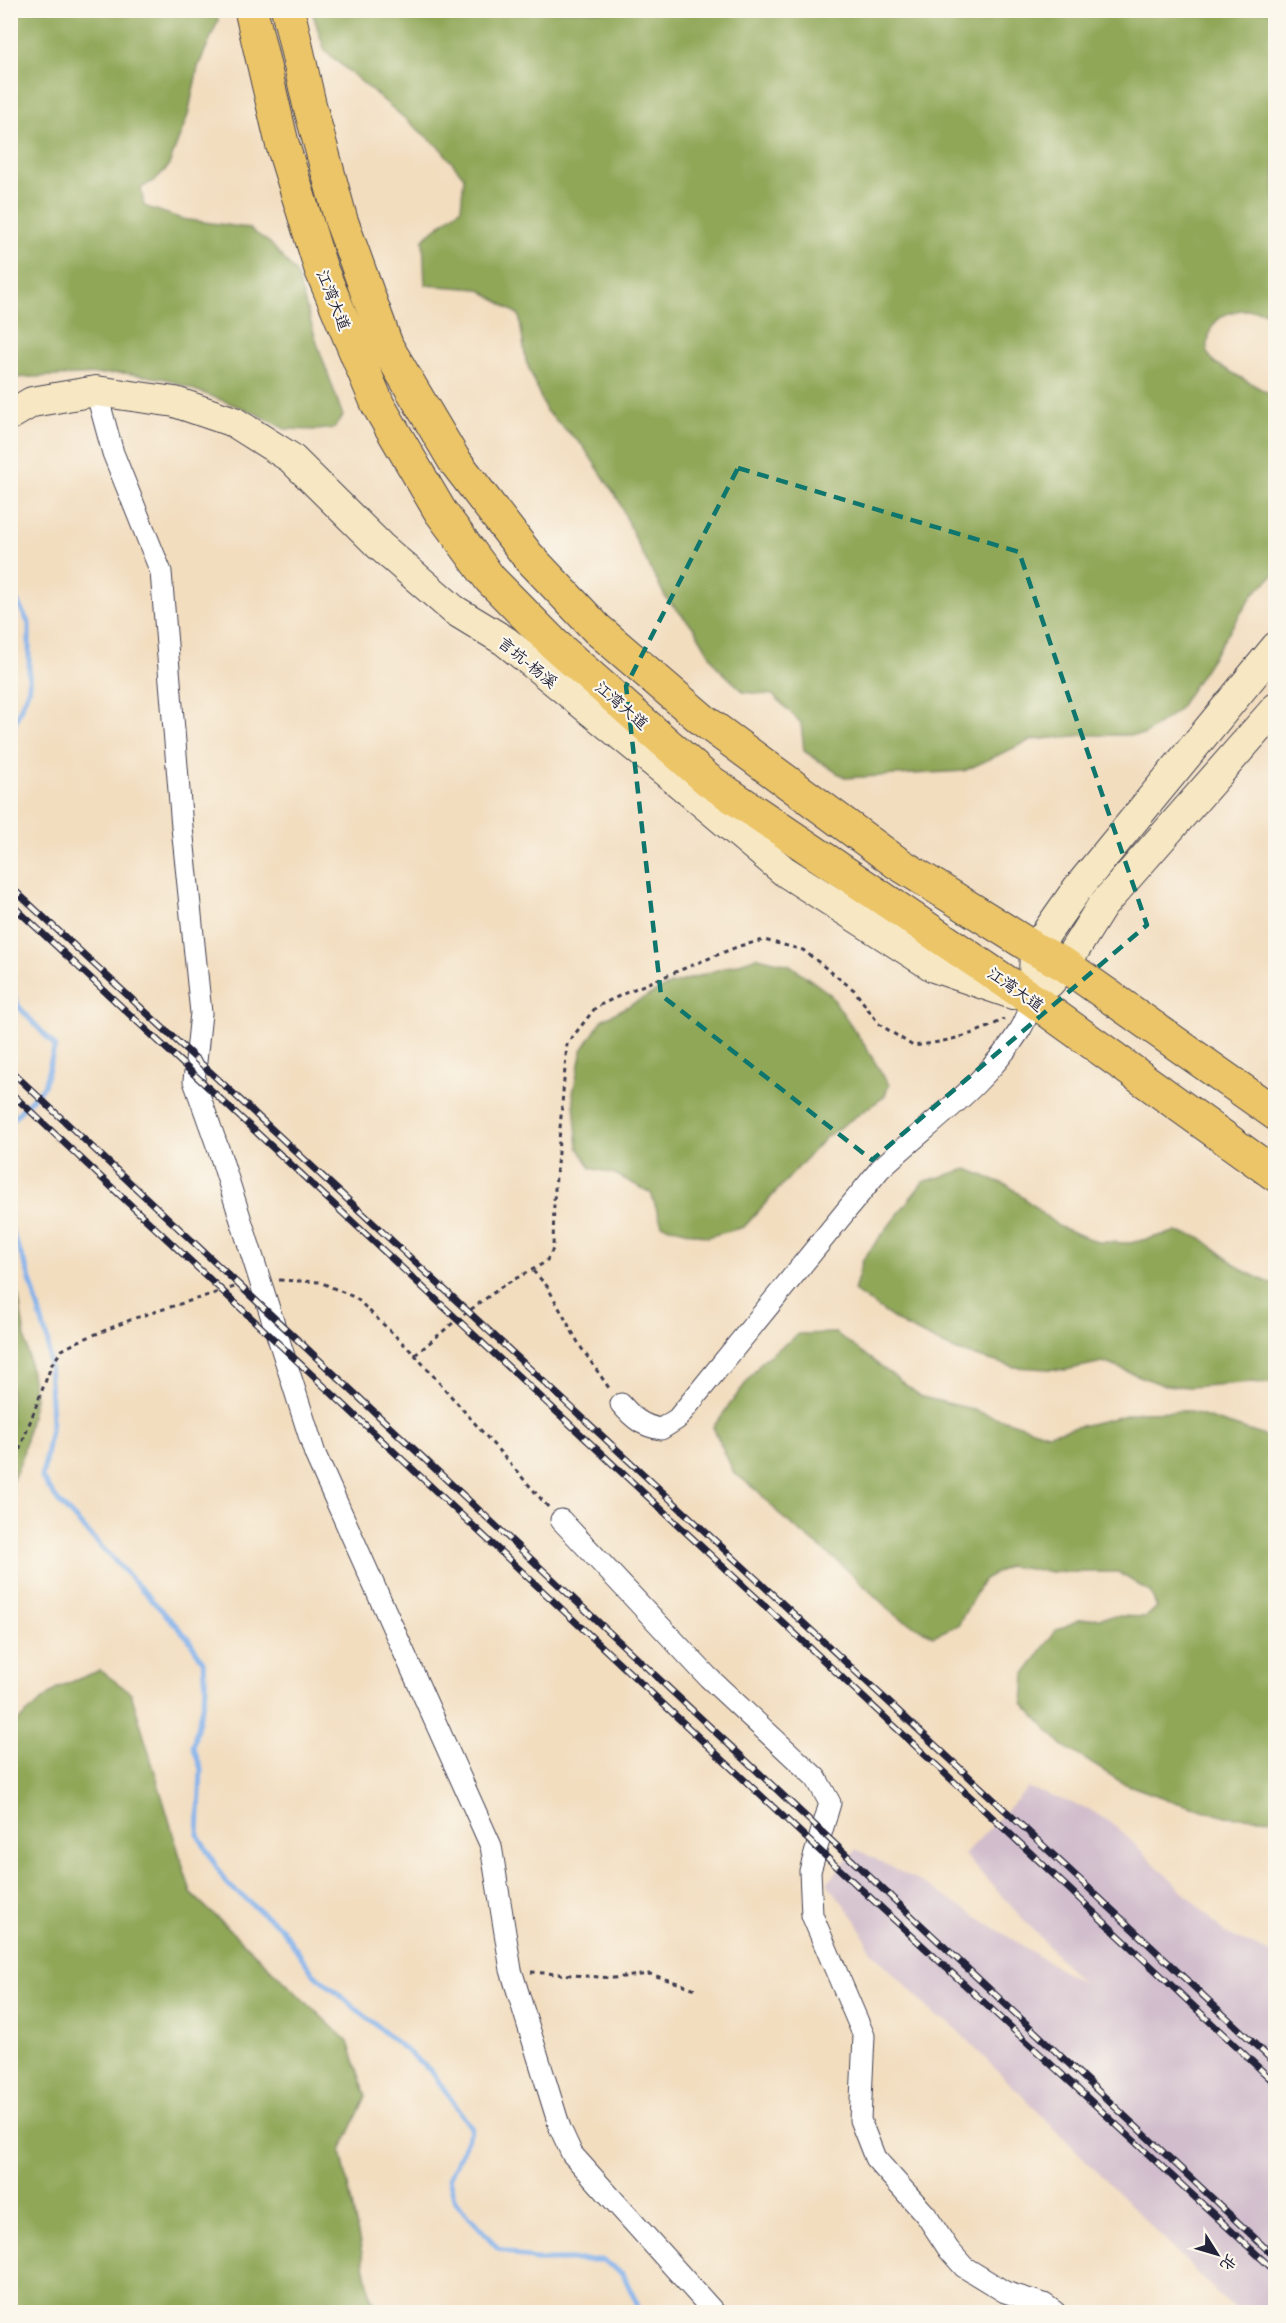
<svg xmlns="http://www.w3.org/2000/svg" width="1286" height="2323" viewBox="0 0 1286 2323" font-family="Delius,'LXGW WenKai TC',sans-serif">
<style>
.industrial{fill:#d1bdcc}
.forest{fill:#90a759;stroke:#59644a;stroke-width:1.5}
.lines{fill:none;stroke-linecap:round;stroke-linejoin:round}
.stream{stroke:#80b0eb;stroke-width:5}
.minor-casing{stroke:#413e4f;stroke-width:23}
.secondary-casing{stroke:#413e4f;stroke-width:32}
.trunk-casing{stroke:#413e4f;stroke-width:35}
.path{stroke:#413e4f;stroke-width:3;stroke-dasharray:4.5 4.5;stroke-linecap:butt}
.minor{stroke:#fff;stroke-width:21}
.secondary{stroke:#f7e8c3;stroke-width:30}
.trunk{stroke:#ecc569;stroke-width:33}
.rail-casing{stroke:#22223b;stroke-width:7}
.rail{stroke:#fbf7ec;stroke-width:4.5;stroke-dasharray:14;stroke-linecap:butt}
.marked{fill:none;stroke:#0f766e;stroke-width:4.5;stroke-dasharray:12 8;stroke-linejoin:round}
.labels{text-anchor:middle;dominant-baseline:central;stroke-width:4.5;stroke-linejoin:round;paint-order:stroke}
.street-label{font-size:16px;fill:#22223b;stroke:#fbf7ec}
</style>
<rect width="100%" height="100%" fill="#fbf7ec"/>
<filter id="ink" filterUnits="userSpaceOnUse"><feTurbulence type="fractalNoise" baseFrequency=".0167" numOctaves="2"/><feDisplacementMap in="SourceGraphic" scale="12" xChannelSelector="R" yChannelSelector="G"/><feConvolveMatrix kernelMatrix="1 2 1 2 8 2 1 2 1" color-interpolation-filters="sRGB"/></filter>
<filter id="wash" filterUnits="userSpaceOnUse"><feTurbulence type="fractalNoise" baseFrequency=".008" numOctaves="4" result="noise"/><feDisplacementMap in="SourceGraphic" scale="24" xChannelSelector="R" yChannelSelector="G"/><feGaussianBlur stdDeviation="1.35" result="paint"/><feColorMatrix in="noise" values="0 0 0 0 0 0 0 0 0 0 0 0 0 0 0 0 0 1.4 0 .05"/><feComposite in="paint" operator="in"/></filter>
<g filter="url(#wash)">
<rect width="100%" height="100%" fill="#f2ddbf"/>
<path class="industrial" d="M1028,1788l61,21 28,18 108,106 50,22v357h-37l-16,-14 -273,-276 -12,-5 -67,-67 -14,-30 -29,-37 29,-34 74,38 153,97 -119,-129z"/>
<g class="forest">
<path d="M11,10l206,1 1,10 -20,46 -10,48 -20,52 -13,13 -14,8 3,18 38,13 66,9 22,15 26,30 22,73 25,70 -9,12 -17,2 -32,-1 -30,-16 -89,-34 -42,-6 -113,5z"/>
<path d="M312,11h963v304c-20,-8 -52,-9 -64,14 -3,7 -3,17 -4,24l8,10 60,34v177l-21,19 -76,117 -34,25h-59l-54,5 -67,31 -119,7 -41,-27 -3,-28 -28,-28 -29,-3 -27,-25 -23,-39 -28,-30 -28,-53 -20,-46 -35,-53 -37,-35 -20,-50 -7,-46 -40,-26 -54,-4 -2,-46 38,-31 3,-31 -23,-28 -116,-98z"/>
<path d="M758,957l32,8 40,29 35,52 24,39 -5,12 -58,40 -82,90 -37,10 -45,-12 -11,-32 -36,-19 -24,-6 -13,-21 -5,-54 9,-43 21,-31 64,-33z"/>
<path d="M967,1169l42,17 49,40 39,16 33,1 45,-11 25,5 44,34 31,15v98l-23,-2 -62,5 -27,-2 -60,-23 -37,8 -52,-3 -60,-17 -51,-25 -49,-34 9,-32 60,-77z"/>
<path d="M10,1264l8,30 17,104 -13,60 -11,26z"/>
<path d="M836,1333l86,64 42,10 84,27 91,-22 48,-1 88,28v380l-52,-3 -51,-15 -49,-18 -61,-38 -39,-42 2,-29 30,-43 23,-11 38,-4 30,1 11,-10 -7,-15 -32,-20h-67l-43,-6 -24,13 -26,46 -25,11 -37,-20 -54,-51 -60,-48 -24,-26 -24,-18 -21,-46 50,-67 36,-26z"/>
<path d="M100,1670l31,23 60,200 157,149 18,54 -25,55 30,147 11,14h-371v-585l46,-39z"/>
</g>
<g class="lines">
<g class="stream">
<path d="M10,588l19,36v64l-19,46"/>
<path d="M10,987l9,20 36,39 -11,40 -34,36"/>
<path d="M10,1228l17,41 21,73 4,80 -10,56 16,23 129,136 17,26 2,26 -13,57 8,23 -3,66 28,48 56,46 30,43 120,100 40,57 -23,50 6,22 43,47 35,12h69l21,14 14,30 2,8"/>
</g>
</g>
</g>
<g filter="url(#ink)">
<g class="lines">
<g class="minor-casing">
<g id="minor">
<path d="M96,391l17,62 48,119 21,255 19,186 -7,68 25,70 96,303 176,392 20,124 49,158 12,26 142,158"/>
<path d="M621,1404c12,14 21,22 40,25l16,-10 203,-250c48,-45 104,-82 140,-139 6,-9 9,-20 13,-30"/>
<path d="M561,1520l147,157 108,101 14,25 -20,68 2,44 52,121 -4,84 15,38 51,57 23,35 15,17 41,25 39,12 11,8"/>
</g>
</g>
<g class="secondary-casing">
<g id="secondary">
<path d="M10,415l22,-13 64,-11 79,11 59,20 57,36 89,88 74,64 51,31 172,140 107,90 150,96 79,27"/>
<path d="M1049,983l16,-18 37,-59 174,-198"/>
<path d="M1033,1000l2,-51 42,-60 199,-242"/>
</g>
</g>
<g class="trunk-casing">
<g id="trunk">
<path d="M251,10l31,133 39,126 57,136 62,106 50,68 64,65 154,136 325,220 243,175"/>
<path d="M288,10l21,93 32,117 46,127 67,113 73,95 70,74 106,91 193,142 139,87 30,16 211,149"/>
</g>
</g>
<g class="path">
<path d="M533,1271l14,15 33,60 29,42"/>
<path d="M279,1280l41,2 36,16 59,57 134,153"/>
<path d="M415,1355l39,-33 50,-37 42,-23 7,-13 1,-48 13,-157 29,-37 38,-18 105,-43 25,-6 39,10 51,40 25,34 34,22c31,-4 64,-11 91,-27"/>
<path d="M10,1475l42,-111 10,-14 17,-9 56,-23 106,-33"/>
<path d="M531,1972l82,6 37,-4 49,16"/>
</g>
<use href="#minor" class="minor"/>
<use href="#secondary" class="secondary"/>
<use href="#trunk" class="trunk"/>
<g class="rail-casing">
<g id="rail">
<path d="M10,886l1067,991 199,187"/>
<path d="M10,903l1057,984 209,197"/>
<path d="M10,1070l1266,1188"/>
<path d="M10,1092l825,773 441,407"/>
</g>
</g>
<use href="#rail" class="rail"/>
</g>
</g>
<path class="marked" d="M738,468l281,84 128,373 -275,235 -211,-165 -35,-309z"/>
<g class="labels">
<g class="street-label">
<text transform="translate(334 300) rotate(68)">江湾大道</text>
<text transform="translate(528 662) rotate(39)">言坑-杨溪</text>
<text transform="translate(622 705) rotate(41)">江湾大道</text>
<text transform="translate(1016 989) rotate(35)">江湾大道</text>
</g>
</g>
<rect width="1286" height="2323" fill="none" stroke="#fbf7ec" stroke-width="36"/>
<g transform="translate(1217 2254) rotate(127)" stroke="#fbf7ec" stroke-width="4.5" paint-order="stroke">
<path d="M0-4.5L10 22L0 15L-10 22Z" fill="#22223b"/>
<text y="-9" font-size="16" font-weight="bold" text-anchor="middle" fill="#22223b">北</text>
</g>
</svg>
